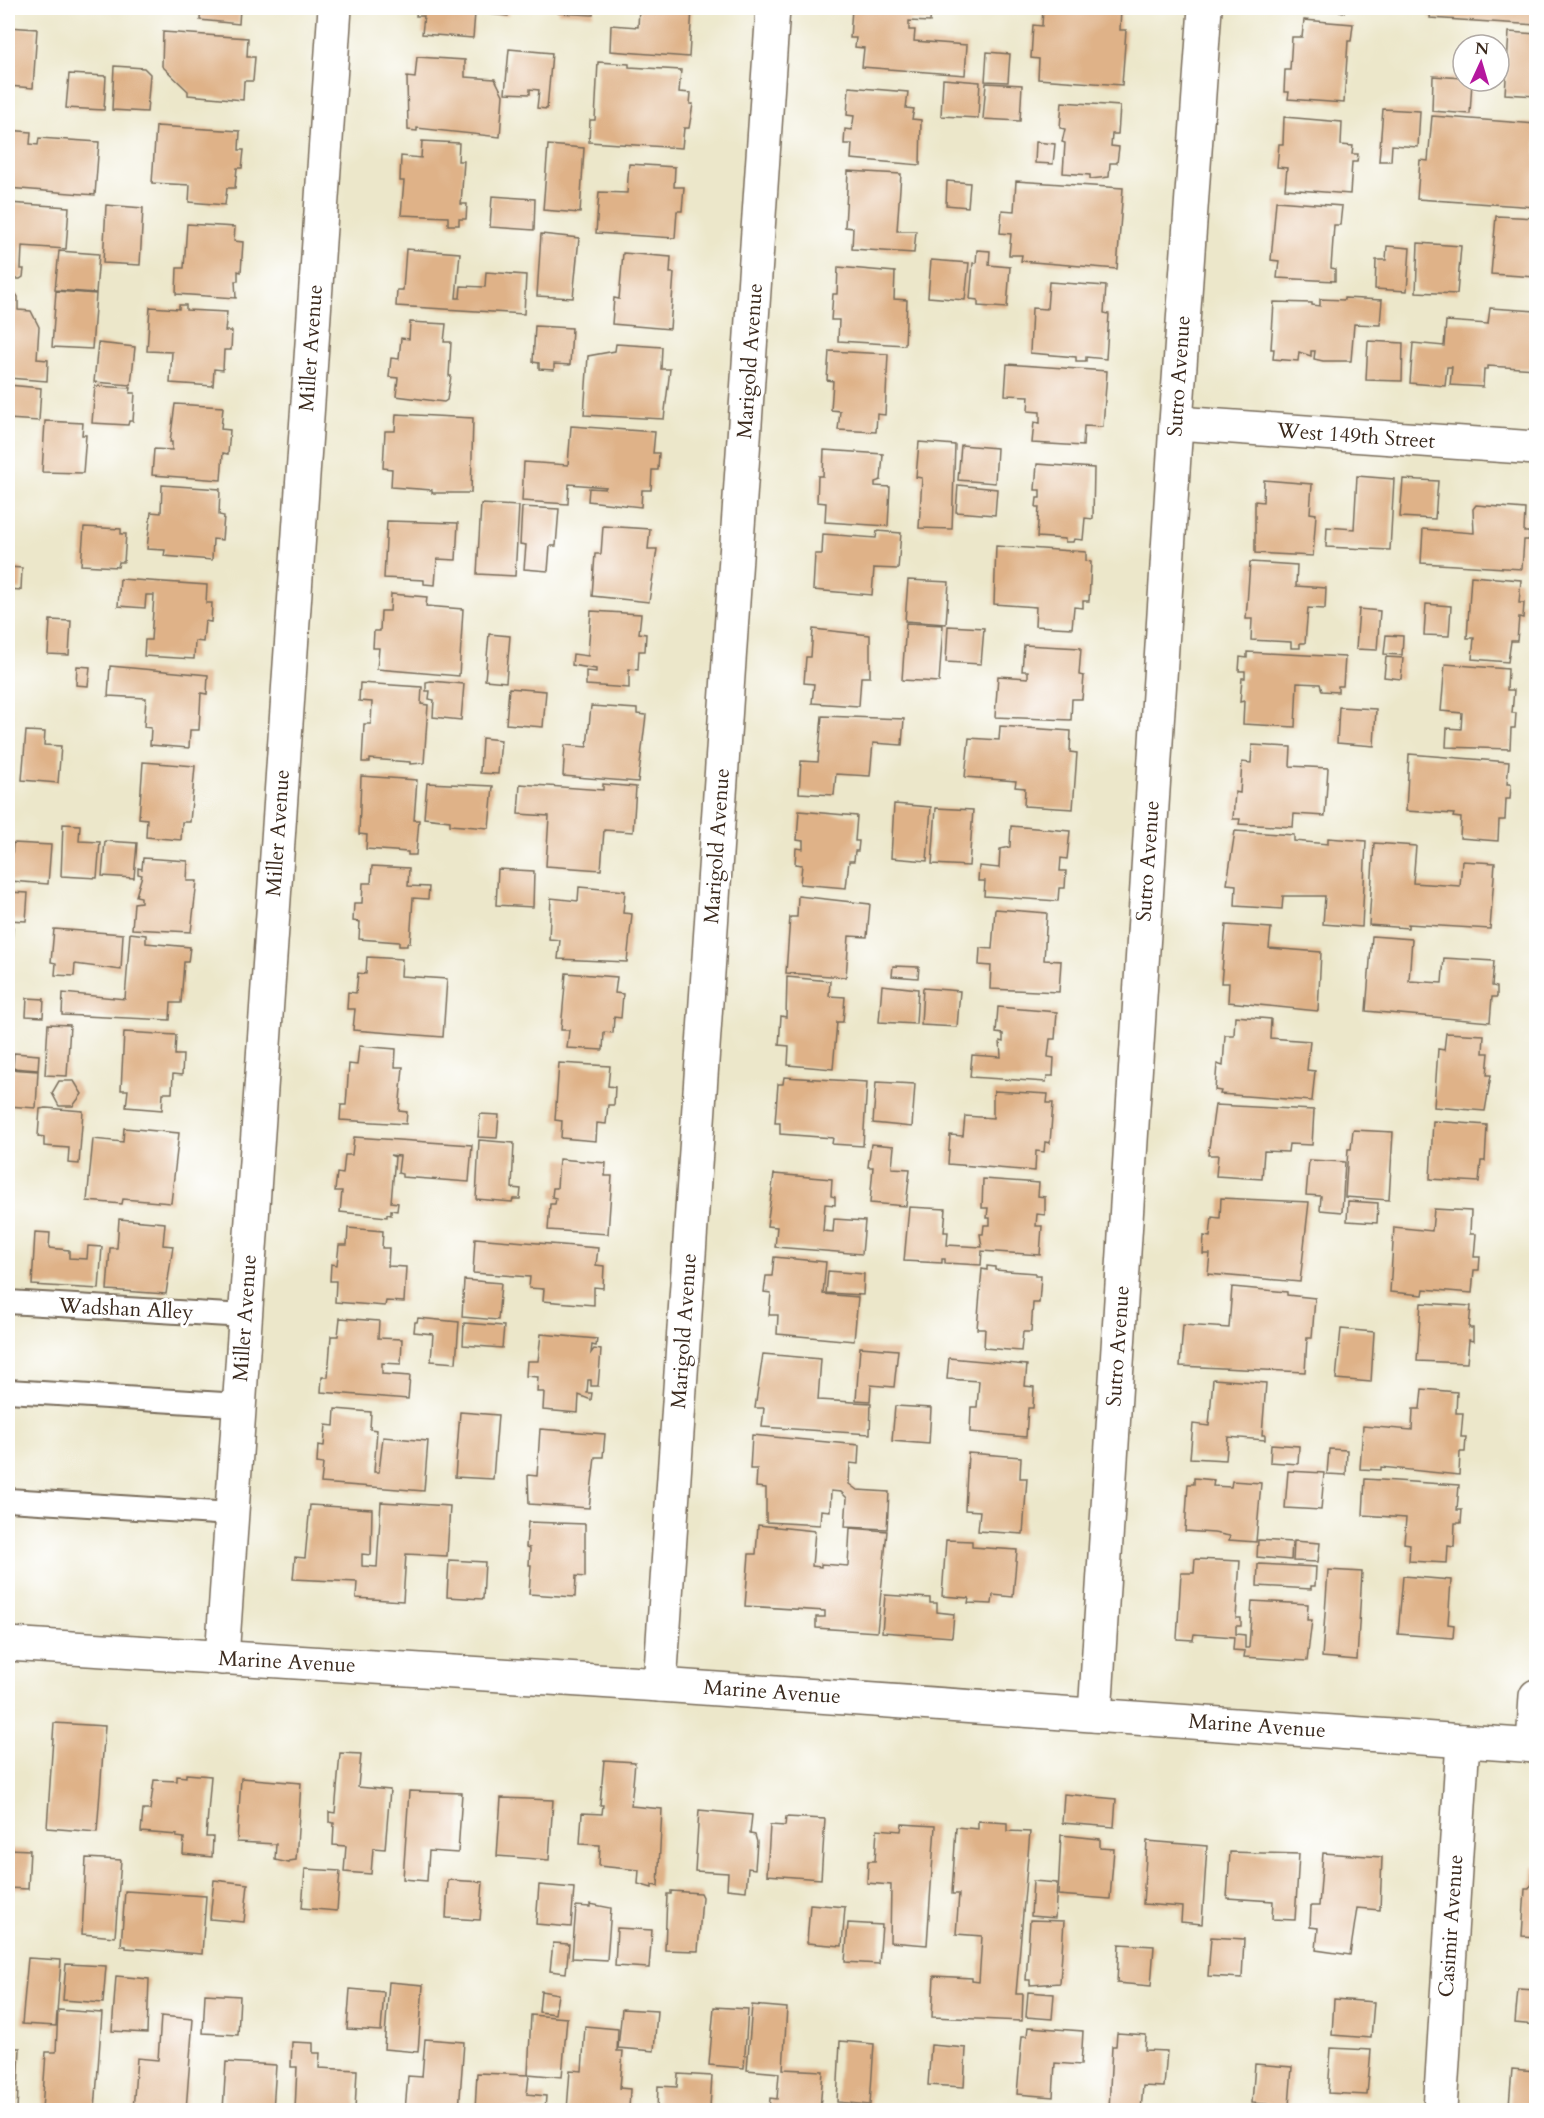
<svg xmlns="http://www.w3.org/2000/svg" width="1544" height="2118" viewBox="0 0 1544 2118" font-family="Cardo,serif">
<style>
.building{fill:#dfb288}
.lines{fill:none;stroke-linecap:round;stroke-linejoin:round}
.service-casing{stroke:#796c5a;stroke-width:26}
.minor-casing{stroke:#796c5a;stroke-width:36}
.secondary-casing{stroke:#796c5a;stroke-width:36}
.service{stroke:#fff;stroke-width:22}
.minor{stroke:#fff;stroke-width:33}
.secondary{stroke:#fff;stroke-width:33}
.labels{text-anchor:middle;dominant-baseline:central;stroke-width:6;stroke-linejoin:round;paint-order:stroke}
.street-label{font-size:21px;fill:#3b2a1e;stroke:#fff}
</style>
<rect width="100%" height="100%" fill="#fff"/>
<filter id="ink" filterUnits="userSpaceOnUse"><feTurbulence type="fractalNoise" baseFrequency=".0167" numOctaves="2"/><feDisplacementMap in="SourceGraphic" scale="12" xChannelSelector="R" yChannelSelector="G"/><feConvolveMatrix kernelMatrix="1 2 1 2 8 2 1 2 1" color-interpolation-filters="sRGB"/></filter>
<filter id="wash" filterUnits="userSpaceOnUse"><feTurbulence type="fractalNoise" baseFrequency=".008" numOctaves="4" result="noise"/><feDisplacementMap in="SourceGraphic" scale="24" xChannelSelector="R" yChannelSelector="G"/><feGaussianBlur stdDeviation="1.35" result="paint"/><feColorMatrix in="noise" values="0 0 0 0 0 0 0 0 0 0 0 0 0 0 0 0 0 1.4 0 .05"/><feComposite in="paint" operator="in"/></filter>
<g filter="url(#wash)">
<rect width="100%" height="100%" fill="#ece7ca"/>
<g id="blocks">
<g class="building">
<path d="M201,8h39l-1,16 -39,-4z"/>
<path d="M417,8h92l-1,8 -33,-3 -2,25 -51,-4 2,-18h-8z"/>
<path d="M558,8h36l-1,7 -35,-2z"/>
<path d="M639,8h53l-3,49 -79,-6 1,-26 27,2z"/>
<path d="M852,8h79l-1,14 -21,-1v9h6l-1,11 53,4 -2,30 -103,-8 2,-19 -9,-1 1,-9h-6z"/>
<path d="M1043,8h78l-1,22h6l-4,55 -84,-6 1,-20 -8,-1 2,-33 9,1z"/>
<path d="M1309,8h35v4z"/>
<path d="M1431,8h105v17l-106,-7z"/>
<path d="M1304,20l49,4 -2,17h-3l-4,62 -56,-4 1,-7h-5l1,-22h5l2,-33h10z"/>
<path d="M8,27l29,2 -4,59 -25,-2z"/>
<path d="M163,32l85,6 -1,19h8l-2,24h-9l-1,19 -55,-5v-4l-26,-25z"/>
<path d="M1509,32l27,2v62l-31,-2z"/>
<path d="M509,49l43,4 -5,56 -10,-1 2,-18 -9,-1v5l-25,-1z"/>
<path d="M987,52l23,2 -2,28 -23,-1z"/>
<path d="M417,57l48,3v17l30,2 8,16 -3,42 -83,-9v3l-9,-1 -1,-53 8,1z"/>
<path d="M598,62l31,2v3l52,3 -2,22 12,1 -1,11h3l-4,24h-5l-2,20 -93,-6 1,-22h5z"/>
<path d="M114,66l30,2 6,6 -3,38 -35,-2z"/>
<path d="M69,74l37,2 -2,34 -38,-2z"/>
<path d="M1433,76l30,2v3h9l-2,33 -38,-3z"/>
<path d="M943,79l37,3 -2,36 -37,-2z"/>
<path d="M986,83l36,2 -2,36 -37,-2z"/>
<path d="M849,87l59,5 -2,16 8,1 -2,10 9,1 -1,45 -69,-6 1,-15h-8l1,-15 7,1 2,-14 -7,-1z"/>
<path d="M1062,102l58,4 -2,28h-6l-1,12 8,1 -2,16h-7l-1,14 -19,2v-4l-27,-2 2,-30 -3,-1 3,-13 -5,-1z"/>
<path d="M1383,109l37,2 -2,36 -26,-2 -1,16h-12z"/>
<path d="M1432,116l104,8v83l-119,-8 3,-39 8,1z"/>
<path d="M1284,117l58,5 -1,23 12,1 -1,8h6l-1,8h-5l-2,32 -65,-5 2,-21 -10,-1 2,-23h4z"/>
<path d="M156,126l84,5 -1,19h5l-2,18h-5l-2,20h-8l-2,17 -36,-3 1,-17 -38,-2z"/>
<path d="M8,130l23,2 -1,12 8,1 1,-7 60,4 -4,53 -87,-7z"/>
<path d="M422,141l37,2 -1,18h6l-3,43h6l-1,15h-7v6h-11v-8l-47,-2 3,-34h-4l1,-25 20,2z"/>
<path d="M1036,142l19,2 -2,20 -18,-1z"/>
<path d="M548,145l36,3 -4,65 -37,-3z"/>
<path d="M629,164l46,3 -1,20h10l-2,24h-5l-2,27 -79,-5 3,-41 28,1z"/>
<path d="M848,171l53,3 -4,57h19l-2,22 -62,-4 1,-21 -8,-1z"/>
<path d="M947,181l23,2 -2,24 -22,-2z"/>
<path d="M1016,181l107,7 -6,81 -96,-8 1,-6h-13l2,-21 -11,-1 2,-23 12,1z"/>
<path d="M492,196l43,3 -1,31 -44,-3z"/>
<path d="M1276,201l66,5 -2,19h-6l-3,43 4,1v12l-58,-3 2,-17 -8,-1z"/>
<path d="M8,203l61,4 -3,42 -44,-3 -1,23h3l-1,8 -3,2h-12z"/>
<path d="M106,205l37,3 -3,57 -37,-2z"/>
<path d="M1496,216l40,2v59l-45,-3z"/>
<path d="M187,224l48,3 -1,14 9,1 -2,30 -3,-1v10h-3l1,17 -60,-4 1,-26h7z"/>
<path d="M541,234l38,4 -6,60 -36,-2z"/>
<path d="M1418,243l43,3 -4,48 -41,-2z"/>
<path d="M1387,246l23,2 -3,43 -32,-2 1,-29h10z"/>
<path d="M406,249l54,4 -4,45h4l1,-12 24,1 1,-15 40,3 -2,39 -128,-8 1,-16h6z"/>
<path d="M977,250l13,1 -1,14 21,2 -3,41 -29,-2v-6l-8,-1 3,-36h3z"/>
<path d="M59,251l40,3 -3,39 -41,-3z"/>
<path d="M623,253l48,4 -1,16h4l-4,56 -58,-5 2,-26 5,1z"/>
<path d="M931,260l38,3 -4,37 -37,-3z"/>
<path d="M838,267l57,5 -1,27 13,1 -2,45 -67,-4 1,-21h-8l2,-26h4z"/>
<path d="M1049,282l57,4 -2,27 5,1 -3,45 -20,-2v4h-10v-4l-46,-4 2,-45 15,1z"/>
<path d="M56,291l40,3 -4,55 -40,-2z"/>
<path d="M8,294h8l2,3v13l13,1 8,16 -2,32 11,1 -1,21 -39,-3z"/>
<path d="M1344,298l38,2 -2,25 -26,-1 -3,37h-28l-9,-2 1,-8h-4v5l-12,-4 -1,9 -25,-2 1,-10h-3l3,-47 38,1v2l8,1v-7l24,1z"/>
<path d="M179,305h7v5l41,2 -2,19h7l-1,19h-7l-1,20 -9,-1 -1,17 -43,-3 2,-31 -25,-1 3,-44 29,2z"/>
<path d="M1490,308l46,3v58l-48,-3v3h-4l-1,18 -33,-2 2,-18h-5l-2,19 -35,-3 3,-40 31,3 2,-25 42,3z"/>
<path d="M410,322l36,2 -2,18h7l-2,34h2l-4,24 -3,2 -48,-6 2,-18 -9,-1 2,-19 8,1 2,-21 8,1z"/>
<path d="M535,326l37,2 -2,37 -16,-1v6l-15,-1v-6l-6,-1z"/>
<path d="M1368,341l35,2 -1,38 -36,-1z"/>
<path d="M98,343l37,4 -4,38 -37,-3z"/>
<path d="M616,344l46,3 -1,22h9l-6,50 -80,-4 4,-59 27,-5z"/>
<path d="M829,351l59,3 -3,61 -8,-1 -1,18 -38,-2 2,-19 -9,-1 2,-29 -6,-1z"/>
<path d="M1007,364l100,7 -4,56 -19,-1 -1,20 -51,-3 2,-21 6,1v-11l-12,-1 1,-15 -24,-1z"/>
<path d="M8,385l33,3 -2,33 -31,-2z"/>
<path d="M95,386l36,2 -1,5h5l-2,28h-4l-1,4 -36,-2z"/>
<path d="M175,404l48,3 -2,22 9,1 -2,24 -5,-1 -2,27 -69,-5 2,-26 18,1v-8h-2z"/>
<path d="M396,414l77,4 -2,75h-39v-3l-41,-3 1,-18 -9,-1 2,-37h10z"/>
<path d="M45,421l38,2 -1,12h4l-3,38 -41,-1z"/>
<path d="M571,426l84,6 -2,21h6l-1,17h-6l-1,20h-9l-1,17 -53,-6 1,-13 16,1 1,-2 -37,-3 -1,20 -46,-3 2,-39 44,3z"/>
<path d="M919,442l36,3 -3,84 -33,-1 3,-50 -6,-1z"/>
<path d="M961,445l36,3 -2,35 -37,-3z"/>
<path d="M824,450l59,4 -2,26 -6,2v4l15,1 -2,39 -63,-4 1,-19 -9,-1 1,-26h5z"/>
<path d="M1037,464l57,4 -1,51 -8,-1 -2,22 -9,-1 -1,3h-8v-3l-28,-2 2,-30h-3l1,-9h3v-8h-5z"/>
<path d="M1357,476l37,3 -4,71 -64,-3 1,-20 27,2z"/>
<path d="M1403,479l35,2 -3,38 -35,-2z"/>
<path d="M1264,480l48,4 -2,29 6,1 -3,42 -58,-3v-52l8,1z"/>
<path d="M162,485l58,4 -1,26 5,1 -2,24 -9,-1 -1,21 -48,-4 1,-6 -18,-1 4,-37 10,1z"/>
<path d="M958,485l39,4 -2,26 -39,-3z"/>
<path d="M481,504l38,2 -4,70 -38,-2z"/>
<path d="M1476,505l49,4 -1,23h5v8h-5l-2,29 -101,-6 2,-34 51,4 -1,-24z"/>
<path d="M522,507l37,2 -3,37h-6l-2,25 -24,-2 2,-24 -6,-1z"/>
<path d="M387,521l71,2 -2,37 -19,-1 -2,26 -11,-1v-4l-40,-2z"/>
<path d="M603,526l47,3 -2,20h9l-8,53 -57,-6 3,-42h6z"/>
<path d="M84,527l37,2v5h5l-2,28h-5l-1,5 -37,-2z"/>
<path d="M877,531l24,2 -3,36 -24,-1 -2,27 -59,-5 2,-36h7l1,-20 53,4z"/>
<path d="M996,546l90,6v9l5,1 -2,39h-6v7l-9,-1 -2,21 -37,-2 1,-19 -42,-3z"/>
<path d="M1250,562l47,3 -1,21 30,2 -1,21 -17,-1 -3,35h-5v5h-9v-6l-40,-2 1,-21h-6z"/>
<path d="M8,567l14,1 -1,22 -13,-1z"/>
<path d="M1471,576l50,4 -2,23h5l-1,15 -4,-1 -2,24h-6l-3,21 -36,-3 2,-21h-7z"/>
<path d="M120,579l87,6 -1,18h6l-1,19 -6,-1 -2,21 -8,-1 -1,18 -50,-3 1,-16h6l3,-45h-8l-1,13 -27,-2z"/>
<path d="M908,580l41,2 -3,42 -41,-3z"/>
<path d="M391,594l36,3 -1,9 37,3 -4,67 -82,-7 2,-21h-6l1,-17h6l1,-20h9z"/>
<path d="M1426,604l25,2 -2,30 -25,-1z"/>
<path d="M1359,609l21,2 -3,39 -21,-1z"/>
<path d="M591,611l50,3 -2,19 7,1 -1,17h-6l-1,19 -9,-1v19l-43,-3v-14l10,1v-3l-24,-4 1,-11 15,2z"/>
<path d="M50,620l21,1 -2,34 -21,-1z"/>
<path d="M906,623l37,2 -4,57 -37,-2z"/>
<path d="M948,626l36,2 -3,36 -35,-2z"/>
<path d="M813,629l57,6v42h-9l-2,29 -47,-3 2,-19 -10,-1 2,-26h5z"/>
<path d="M489,634l21,2 -4,46 -21,-2z"/>
<path d="M1386,635l17,1 -1,19 -18,-1z"/>
<path d="M1024,645l57,3 -2,27 5,1 -2,23h-10l-1,21 -76,-3 3,-41 30,2v-7h-6z"/>
<path d="M1247,652l98,5 -2,29h-5v6l-16,-1 -2,-7 -23,-1 -2,44 -52,-3 1,-23 -4,1 2,-24h3v-7h-6l1,-14 7,1z"/>
<path d="M1386,657l17,1 -2,21 -17,-2z"/>
<path d="M1445,664l63,5 -1,21h7l-2,23h4l-1,15h-4l-1,21 -64,-2 1,-19 14,1 1,-16 -21,-2z"/>
<path d="M77,666l13,1 -2,19 -12,-1z"/>
<path d="M110,666l98,9 -1,19 -6,-1 -2,37h-9l-1,18 -39,-3 1,-17 -7,-1 2,-29 -38,-2z"/>
<path d="M431,681l33,3 -3,36 -28,-3 1,-17 -5,-1 1,-8h-4v-9z"/>
<path d="M360,683l62,4 -1,17 7,1 -4,58 -14,1v-2l-40,-3v3h-8l2,-38h7l1,-22 -13,-1z"/>
<path d="M509,688l37,3 -3,36 -37,-3z"/>
<path d="M591,706l46,3v5l9,1 -8,67 -75,-6 2,-31 22,2z"/>
<path d="M1339,707l37,2 -2,37 -37,-3z"/>
<path d="M822,716l82,3 -2,26 -29,-2 -3,33 -34,-2 -2,21 -35,-2 2,-32 17,1z"/>
<path d="M1000,726l71,5 -1,21 7,1 -4,56 -49,-3 1,-18 -10,-1 1,-6 -51,-4 4,-39 30,2z"/>
<path d="M26,731l19,1 -1,13 17,1 -3,37 -36,-3z"/>
<path d="M482,738l19,2 -3,34 -18,-1z"/>
<path d="M1252,745l39,2 -1,19 38,2 -3,48 -31,-2 -1,13 -54,-3 1,-5h-7l2,-27 5,1 2,-31 9,1z"/>
<path d="M1409,754l100,8 -2,22h4l-1,15h-4l-1,21h-6l-1,21 -38,-3 1,-20 -8,-1 1,-3 -48,-3z"/>
<path d="M143,762l52,4 -5,56h-8l-1,18 -35,-3 1,-18 -8,-1z"/>
<path d="M361,776l56,4 -3,40h5l-3,35h-8v-3l-42,-3 1,-14 -8,-1z"/>
<path d="M427,783l66,3 -4,42 -39,-3v-4l-26,-3z"/>
<path d="M520,784l83,6v-6l33,3 -3,45 -29,-2 -3,40 -55,-4 3,-50 -31,-2z"/>
<path d="M894,804l37,3 -4,54 -36,-3z"/>
<path d="M936,808l37,2 -4,56 -37,-2z"/>
<path d="M799,811l58,5 -2,25h4l-1,10h-3l-1,10h-5l-3,27 -46,-4 2,-19 -7,-1 1,-16 7,1v-8l-6,-1z"/>
<path d="M63,824l17,1 -1,16 21,1 -3,36 -36,-2z"/>
<path d="M1011,826l59,5 -3,28 -6,-1 -1,13h6l-1,17h-6l-1,13 -74,-5 1,-15h-7l1,-15 20,2 1,-19 10,-2z"/>
<path d="M1235,831l59,4v6l34,3v-6l38,3 -4,86 -39,-3 2,-28h-42l-1,13 -47,-3 1,-21 -9,-1z"/>
<path d="M105,841l32,2 -3,35 -32,-2z"/>
<path d="M13,843l38,2 -3,39 -38,-3z"/>
<path d="M1374,843l42,3 -3,37 47,3 2,-25 33,2 -5,66 -82,-5v4l-39,-3z"/>
<path d="M143,858l45,3 -1,20h10l-6,51 -59,-3 2,-26 7,-1v-5l-5,-1 6,-21 -4,-1v-6l4,1z"/>
<path d="M372,866l37,2 -1,18 21,1 -1,12 -15,-1 -3,45h-3v3h-8v-4l-40,-3 1,-17 -7,-1 1,-18h8l1,-20h8z"/>
<path d="M498,869l36,2 -1,36 -37,-2z"/>
<path d="M579,887l46,4 -2,22 9,1 -5,48 -69,-3 2,-19 -11,-1 2,-41 27,3z"/>
<path d="M8,892l20,1 -2,28 -18,-1z"/>
<path d="M798,896l72,8 -3,33 -18,-1 -3,41 -60,-4 4,-56h7z"/>
<path d="M995,909l52,4 -3,47 17,1 -2,31 -69,-3 1,-23 -12,-1 1,-17 12,1z"/>
<path d="M1226,925l45,3 -2,20 52,4 -3,59 -90,-9 1,-19h-8z"/>
<path d="M8,926l5,1 -4,58 -1,-1z"/>
<path d="M54,929l69,5 -2,36 -46,-6 -1,12 -19,-1 1,-12 -5,-1z"/>
<path d="M130,933l16,2v8l44,4 -2,15h-4l-3,41h-10l-1,17 -108,-5 1,-22 62,6z"/>
<path d="M1372,936l40,3 -3,42 33,2 2,-25 50,3 -2,25 5,1v10h-5l-2,25 -124,-11z"/>
<path d="M367,957l35,2 -1,17 46,3 -4,58 -90,-7 2,-21h-8l1,-17 8,1 2,-20 8,1z"/>
<path d="M893,966l26,1 -1,11 -26,-2z"/>
<path d="M566,973l51,4 -2,16 8,1 -2,24 -7,-1 -1,16 -9,-1 -1,18 -36,-2 2,-18h-8z"/>
<path d="M787,977l43,4 -1,15 16,1 -2,25h-6l-4,47 -45,-4 1,-19 -10,-1 2,-29 5,1z"/>
<path d="M882,985l36,4 -2,35 -37,-2z"/>
<path d="M923,988l37,3 -3,36 -36,-2z"/>
<path d="M27,998l17,1 -1,18 -17,-1z"/>
<path d="M998,1007l59,5 -2,27h-5l-2,18 6,1 -1,18h-6l-1,6 -76,-5 2,-22 29,2 -1,-16 3,1v-8l-7,-1z"/>
<path d="M1235,1016l36,3 -1,19 40,3 -3,29 8,1 -3,30 -92,-7 1,-3 -6,-1 2,-26 6,2 2,-31h9z"/>
<path d="M48,1024l22,1 -3,51 -22,-1z"/>
<path d="M124,1032l52,3 -1,20h8l-1,20 -9,-1 -1,19h-9l-1,17 -36,-3 2,-17h-7z"/>
<path d="M1446,1033l38,2 -1,18h6l-2,22h4l-6,36 -51,-4 4,-58 6,1z"/>
<path d="M359,1046l37,3 -1,18h8l-4,44 8,1 -1,12 -66,-4 1,-15h5l3,-41 8,1z"/>
<path d="M14,1053l25,2 -1,15 -25,-2z"/>
<path d="M559,1063l51,3 -2,20 7,1 -1,18h-6l-2,19 -9,-1 -1,18 -35,-3 1,-17 -7,-1z"/>
<path d="M8,1069l30,2 -2,37 -28,-2z"/>
<path d="M784,1077l83,5 -4,64 -31,-2 1,-6 -53,-4v-11h-5l3,-39h5z"/>
<path d="M59,1081h15l8,13 -9,12h-14l-7,-13z"/>
<path d="M876,1082l39,2 -3,43 -39,-4z"/>
<path d="M995,1091l53,3 -1,9h6l-3,40 -5,-1 -1,10 -8,-1 -1,20 -87,-7 2,-29 13,1 2,-20 28,2v-23z"/>
<path d="M1215,1105l99,5 -2,35 -23,-1 -1,8 -24,-1 -2,28 -46,-3 2,-21h-10z"/>
<path d="M46,1108l37,3 -4,53 -11,-1 1,-15 -25,-2v-9l-6,-1 2,-27z"/>
<path d="M480,1114l19,1 -2,23 -19,-1z"/>
<path d="M1433,1121l54,4 -2,36h-4l-2,21 -49,-3z"/>
<path d="M124,1128l55,5 -8,70 -48,-4 -1,5 -35,-3 6,-62 30,3z"/>
<path d="M1353,1130l40,2 -4,68 -44,-3 3,-48h3z"/>
<path d="M354,1137l118,8 -3,37 -67,-5v-3l-4,-1 2,-17 -10,-1 5,2 -4,45 7,1 -1,8 -6,-1v5l-4,-1v3l-47,-5 2,-21h-7l2,-18 6,1 2,-19h7z"/>
<path d="M479,1140l35,3 -2,45 9,1 -1,10h-7l-1,3 -36,-3z"/>
<path d="M871,1144l23,2 -2,22 18,1 -4,37 -36,-3 3,-36h-5z"/>
<path d="M559,1159l47,4 -1,13h7l-4,58 -60,-4 2,-26h5l1,-6 -4,-1 1,-9h4z"/>
<path d="M1309,1160l36,2 -3,50 -22,-2 1,-14 -15,-1z"/>
<path d="M774,1174l58,5 -1,17 4,1v8l-10,-1 -2,27 10,1 1,-13 31,2 -3,33 -87,-7 2,-20 -10,-1z"/>
<path d="M983,1179l56,4 -1,13 7,1v18l-8,-1 -1,12h6l-2,29 -58,-4 -1,14 -36,-2v-4h-3v4l-38,-2 5,-54 37,2 -2,23h4l-1,13 35,2 -2,-13h3l1,-9h6v-7h-3l1,-10h-6z"/>
<path d="M1221,1198l88,4 -9,80 -92,-8 2,-20h-7l1,-18 6,1 2,-20 8,1z"/>
<path d="M1348,1201l30,2 -1,20 -30,-2z"/>
<path d="M1434,1209l37,2 -1,23h6l-2,23h6l-1,13h-5l-2,23 -48,-4 -1,6 -33,-3 4,-65 38,4z"/>
<path d="M119,1219l46,4 -2,22 10,1 -7,48 -59,-4 3,-42h7z"/>
<path d="M348,1228l35,3 -1,17h7l-1,18 18,1 -2,35 -18,-1 -1,5 -50,-4 1,-21h-6l1,-17 6,1 2,-20h8z"/>
<path d="M35,1232l15,1 -1,15 20,2v8l18,1 1,-13 14,1 -3,42 -67,-4z"/>
<path d="M475,1238l123,10 -2,17 8,1 -1,22 -9,-1v18l-51,-4 1,-12 -15,-1 1,-11 -57,-4z"/>
<path d="M774,1257l52,5 -3,32 35,3 -4,44 -77,-7 1,-19h-9l2,-22 -7,-1 2,-16h6z"/>
<path d="M987,1266l8,1v3l40,3v3h6l-2,27h-6l-2,29h-8l-2,19 -37,-3 1,-19h-8l5,-60 5,1z"/>
<path d="M828,1271l36,3 -1,21 -37,-2z"/>
<path d="M464,1280l37,3 -3,37 -36,-3z"/>
<path d="M1232,1287l55,5v3l28,3 -3,40h-5l-2,34 -125,-6 3,-41 46,3z"/>
<path d="M1421,1303l50,3 -2,22h4v13l-4,-1 -2,23 -50,-2z"/>
<path d="M340,1318l39,3 -1,17 24,1 -1,25 -19,-1v11l28,2 -2,23 -87,-7 1,-15h6l3,-41h7z"/>
<path d="M418,1318l41,4 -3,41 -25,-2 2,-27 -19,-2 1,-10h2z"/>
<path d="M464,1323l40,3 -2,22 -39,-3z"/>
<path d="M1341,1329l33,3 -3,50 -35,-3z"/>
<path d="M541,1334l56,5 -1,7 -4,-1 -1,8 3,-4 7,1 -3,36h-7v-6h-3l-1,13h5l-1,7 -12,-5 -1,18 -35,-3 1,-18h-7l1,-15 -12,-1 1,-15h11z"/>
<path d="M860,1347l38,3 -4,37 -23,-2 -1,16 -14,-1z"/>
<path d="M763,1354l58,5 -3,41 53,3 -1,31 -108,-7 2,-19h-9z"/>
<path d="M949,1358l78,7 -2,21 9,1 -1,21h-5l-2,29 -56,-5 1,-25h6l2,-26 -32,-2z"/>
<path d="M1213,1379l53,4 -4,52h3v5l-37,-3 -2,23 -36,-2 3,-34 16,2z"/>
<path d="M1422,1389l35,3 -1,21h7l-2,24h5l-1,15h-5l-1,23 -78,-8v3l-21,-1 3,-43 49,4 1,-21h7z"/>
<path d="M895,1406l36,2 -2,36 -37,-3z"/>
<path d="M335,1409l36,3 -1,17 7,1 -3,42h5l4,-35 45,4 -4,50 -103,-8 2,-19 -6,-1 1,-18 6,1 2,-21 8,1z"/>
<path d="M460,1412l38,3 -5,64 -38,-2z"/>
<path d="M540,1429l65,5 -2,23h-8l-6,51 -60,-4 -1,-29 9,1z"/>
<path d="M752,1435l107,10 -1,19 -8,-1 -1,21 8,6 32,2 -2,37 -42,-2 2,-29 -6,-6 -10,-1 -1,20 -9,-1 -1,15 -54,-3v-34l-10,-1 1,-18h-7z"/>
<path d="M1271,1444l28,2 -1,18 -28,-2z"/>
<path d="M1329,1449l18,1 -1,25 -19,-1z"/>
<path d="M968,1453l53,4 -1,21h7l-4,56 -45,-3 2,-20 -15,-1z"/>
<path d="M1288,1471l36,2 -3,37 -36,-2z"/>
<path d="M1194,1478l20,2 -1,6 18,1 1,-6 29,2 -5,59 -27,-2 1,-4 -16,-3 -29,-2 3,-47h6z"/>
<path d="M1365,1479l94,6 -2,25h5l-1,13h-6l-1,24 -6,-1 -1,17 -38,-2 1,-17 -6,-1 2,-25 -43,-3z"/>
<path d="M381,1502l69,4 -3,50 -41,-2 -3,47 -47,-3 1,-16 -64,-3 2,-22 10,1 5,-53 62,4 -1,46 -9,-1v12l15,1z"/>
<path d="M528,1522l57,2v53l-9,-1 -1,21 -46,-3 2,-29h-2l1,-17 -4,-1z"/>
<path d="M758,1525l57,6 -3,35 9,1v-3l27,2 2,-38 37,3 -10,101 -61,-4v-11h9v-6l-80,-5 4,-52h7z"/>
<path d="M946,1540l26,1v6l45,3 -4,47 -20,-2 -1,9 -24,-1 1,-5 -27,-2z"/>
<path d="M1258,1540l34,2 -1,18 -34,-3z"/>
<path d="M1294,1541l26,2 -2,19 -25,-1z"/>
<path d="M1195,1559l45,2 -4,57h5v8h-5v8l9,1v13h4l3,-47 56,3 -1,16h5l-5,41 -63,-4 1,-6 -12,-1 1,-13 -40,-3 -1,6 -16,-1 4,-66h13z"/>
<path d="M449,1560l36,2 -2,37 -36,-2z"/>
<path d="M1258,1564l58,3 -1,19h-4v3l-54,-3z"/>
<path d="M1328,1570l34,2 -5,88 -35,-3z"/>
<path d="M1403,1576l48,4 -3,44 6,1 -1,13 -55,-4z"/>
<path d="M885,1595l45,3v5h7v9l17,2 -2,23 -70,-5z"/>
<path d="M54,1723l51,3 -8,106 -50,-4z"/>
<path d="M340,1753l21,1 -3,33 32,3 -5,59 -12,-1 -2,26 -27,-2 2,-26 -13,-1 1,-22 -5,-1v-10l6,1z"/>
<path d="M604,1760l31,2 -4,44 31,3 -4,77 -6,-1v3l-14,-4 1,-14 -40,-4 1,-21 -20,-1 2,-31 20,1 1,-9h-3z"/>
<path d="M186,1774l25,2 -5,61h7l-1,20 -29,-3 1,-16 -8,-1 1,-2 -36,-3 2,-22h7l4,-30 23,1v-5l9,1z"/>
<path d="M241,1778l60,5 -5,77 -7,1v2l-14,-3 1,-16 -39,-2z"/>
<path d="M409,1791l53,2 -4,60 -29,-2 -2,30 -24,-2z"/>
<path d="M1064,1794l52,5 -2,28 -52,-4z"/>
<path d="M501,1798l52,2 -4,60 -52,-4z"/>
<path d="M699,1810l53,5 -2,19 5,1 2,7 -2,27 -7,-1 -2,23 -19,-2 1,-16 -33,-2z"/>
<path d="M786,1817l39,2 -4,60 -54,-4 3,-50 15,1z"/>
<path d="M978,1821l29,2v8l23,1 -14,162h7l-1,27 -90,-4 2,-41 38,2v3l7,1 3,-46 -26,-2 3,-40h-7l4,-67 22,2z"/>
<path d="M902,1824l33,2 -8,119 -37,-3 1,-57 -24,-2 1,-22h7l2,-32 24,2z"/>
<path d="M1061,1835l39,4v9l14,1 -4,50 -52,-4z"/>
<path d="M1147,1841l60,5 -5,78 -21,-2 1,-15 -39,-3z"/>
<path d="M8,1849l22,1 -2,39 -20,-1z"/>
<path d="M1230,1852l69,2 -4,66 -23,-1 1,-18 -46,-3z"/>
<path d="M1323,1853l59,4 -2,53 -23,-2 -7,47 -34,-5 2,-22 -8,-1 1,-21h8z"/>
<path d="M86,1858l35,2 -6,77 -33,-3z"/>
<path d="M1533,1866h3v71l-14,-1 3,-47h4l3,-5z"/>
<path d="M305,1869l35,2 -3,40 -35,-3z"/>
<path d="M214,1880l34,4 -4,38 -34,-3z"/>
<path d="M448,1880l35,2 -3,38 -34,-2z"/>
<path d="M1033,1881l24,2 -2,35 -24,-2z"/>
<path d="M539,1885l35,3 -3,39 -35,-3z"/>
<path d="M125,1891l81,5 -4,58 -76,-6v-2h-5z"/>
<path d="M671,1891l29,2 2,4 -4,54 -33,-1 2,-56h4z"/>
<path d="M590,1904l21,4 -4,52 -35,-2 4,-52 14,1z"/>
<path d="M810,1904l35,3 -3,39 -35,-3z"/>
<path d="M1030,1920l34,1 -4,62 -30,2v-5h-4z"/>
<path d="M848,1923l34,2 -3,39 -34,-2z"/>
<path d="M617,1928l35,2 -3,38 -34,-2z"/>
<path d="M1211,1937l33,2 -2,39 -34,-2z"/>
<path d="M553,1943l16,1 -3,29 -16,-2z"/>
<path d="M1119,1944l35,2 -3,40 -34,-3z"/>
<path d="M28,1958l33,2 -5,66 -34,-2z"/>
<path d="M66,1964l40,2 -3,37 -40,-3z"/>
<path d="M116,1976l33,3 -2,54 -35,-2z"/>
<path d="M389,1982l34,3 -5,67 -34,-3z"/>
<path d="M350,1989l34,3 -3,39 -34,-2z"/>
<path d="M1518,1989l18,1v35l-21,-2z"/>
<path d="M541,1991l17,3 -3,20 -16,-2z"/>
<path d="M1028,1992l26,2 -2,25 -26,-2z"/>
<path d="M205,1994l35,2 -2,39 -35,-2z"/>
<path d="M1334,1999l40,3 -3,36 -39,-3z"/>
<path d="M752,2005l35,3 -4,61 40,2 -3,39h-51l1,-12 7,1 2,-26 -32,-3z"/>
<path d="M714,2007l34,2 -4,59 -35,-3z"/>
<path d="M622,2009l35,2 -3,40 -36,-3z"/>
<path d="M58,2010l44,3 -7,97h-53l4,-58h10z"/>
<path d="M531,2015l36,3 -5,59 -34,-3z"/>
<path d="M161,2016l32,3 -7,91h-53l4,-52 21,2z"/>
<path d="M585,2026l33,3 -1,22h6l-3,37 10,1 -1,21h-62l3,-40 12,1z"/>
<path d="M1028,2027l55,4 -2,34 -26,-2 -2,34 -36,-3 5,-58h5z"/>
<path d="M1117,2033l29,2 -1,15 22,1 -3,36 -21,-1 -2,24h-32l3,-64h4z"/>
<path d="M425,2039l39,3 -5,68h-54l3,-34 14,1z"/>
<path d="M840,2041l34,3 -4,61 -33,-3z"/>
<path d="M292,2042l21,1v10h7l-1,15 38,2 -2,40h-60l2,-43h-6z"/>
<path d="M931,2045l35,3 -2,39 -36,-2z"/>
<path d="M8,2048h12l-3,62 -9,-1z"/>
<path d="M1331,2048l40,2 -4,45 -39,-2z"/>
<path d="M226,2062l50,3 -3,45h-50z"/>
<path d="M1255,2064l37,3 -3,39 -37,-3z"/>
<path d="M1512,2069l24,2v37l-27,-2z"/>
<path d="M477,2073l52,2 -2,19 19,2 -1,14h-70z"/>
<path d="M678,2074l34,2 -2,31 17,3h-70l1,-24 19,1z"/>
</g>
</g>
</g>
<g filter="url(#ink)">
<use href="#blocks" fill-opacity="0" stroke="#796c5a" stroke-width="1.5"/>
<g class="lines">
<g class="service-casing">
<g id="service">
<path d="M8,1302l237,14"/>
<path d="M8,1391l232,14"/>
<path d="M8,1500l224,14"/>
</g>
</g>
<g class="minor-casing">
<g id="minor">
<path d="M1176,423l360,25"/>
<path d="M222,1658l113,-1650"/>
<path d="M660,1685l113,-1677"/>
<path d="M1095,1715l81,-1292 29,-415"/>
<path d="M1533,1746l3,-50"/>
<path d="M1440,2110l23,-369"/>
</g>
</g>
<g class="secondary-casing">
<path id="secondary" d="M8,1644l652,41 876,61"/>
</g>
<use href="#service" class="service"/>
<use href="#minor" class="minor"/>
<use href="#secondary" class="secondary"/>
</g>
</g>
<g class="labels">
<g class="street-label">
<text transform="translate(311 348) rotate(-86)">Miller Avenue</text>
<text transform="translate(750 361) rotate(-86)">Marigold Avenue</text>
<text transform="translate(1179 376) rotate(-86)">Sutro Avenue</text>
<text transform="translate(1356 436) rotate(4)">West 149th Street</text>
<text transform="translate(278 833) rotate(-86)">Miller Avenue</text>
<text transform="translate(717 846) rotate(-86)">Marigold Avenue</text>
<text transform="translate(1148 861) rotate(-86)">Sutro Avenue</text>
<text transform="translate(126 1309) rotate(3)">Wadshan Alley</text>
<text transform="translate(245 1318) rotate(-86)">Miller Avenue</text>
<text transform="translate(684 1331) rotate(-86)">Marigold Avenue</text>
<text transform="translate(1118 1346) rotate(-86)">Sutro Avenue</text>
<text transform="translate(287 1662) rotate(3)">Marine Avenue</text>
<text transform="translate(772 1692) rotate(4)">Marine Avenue</text>
<text transform="translate(1257 1726) rotate(4)">Marine Avenue</text>
<text transform="translate(1451 1926) rotate(-86)">Casimir Avenue</text>
</g>
</g>
<rect width="1544" height="2118" fill="none" stroke="#fff" stroke-width="30"/>
<g transform="translate(1481 63) rotate(4)"><circle r="28" fill="#ffffff" stroke="#b1aaa5" stroke-width="1.5"/>
<path d="M0-4.5L10 22L0 15L-10 22Z" fill="#b5179e"/>
<text y="-9" font-size="16" font-weight="bold" text-anchor="middle" fill="#3b2a1e">N</text>
</g>
</svg>
